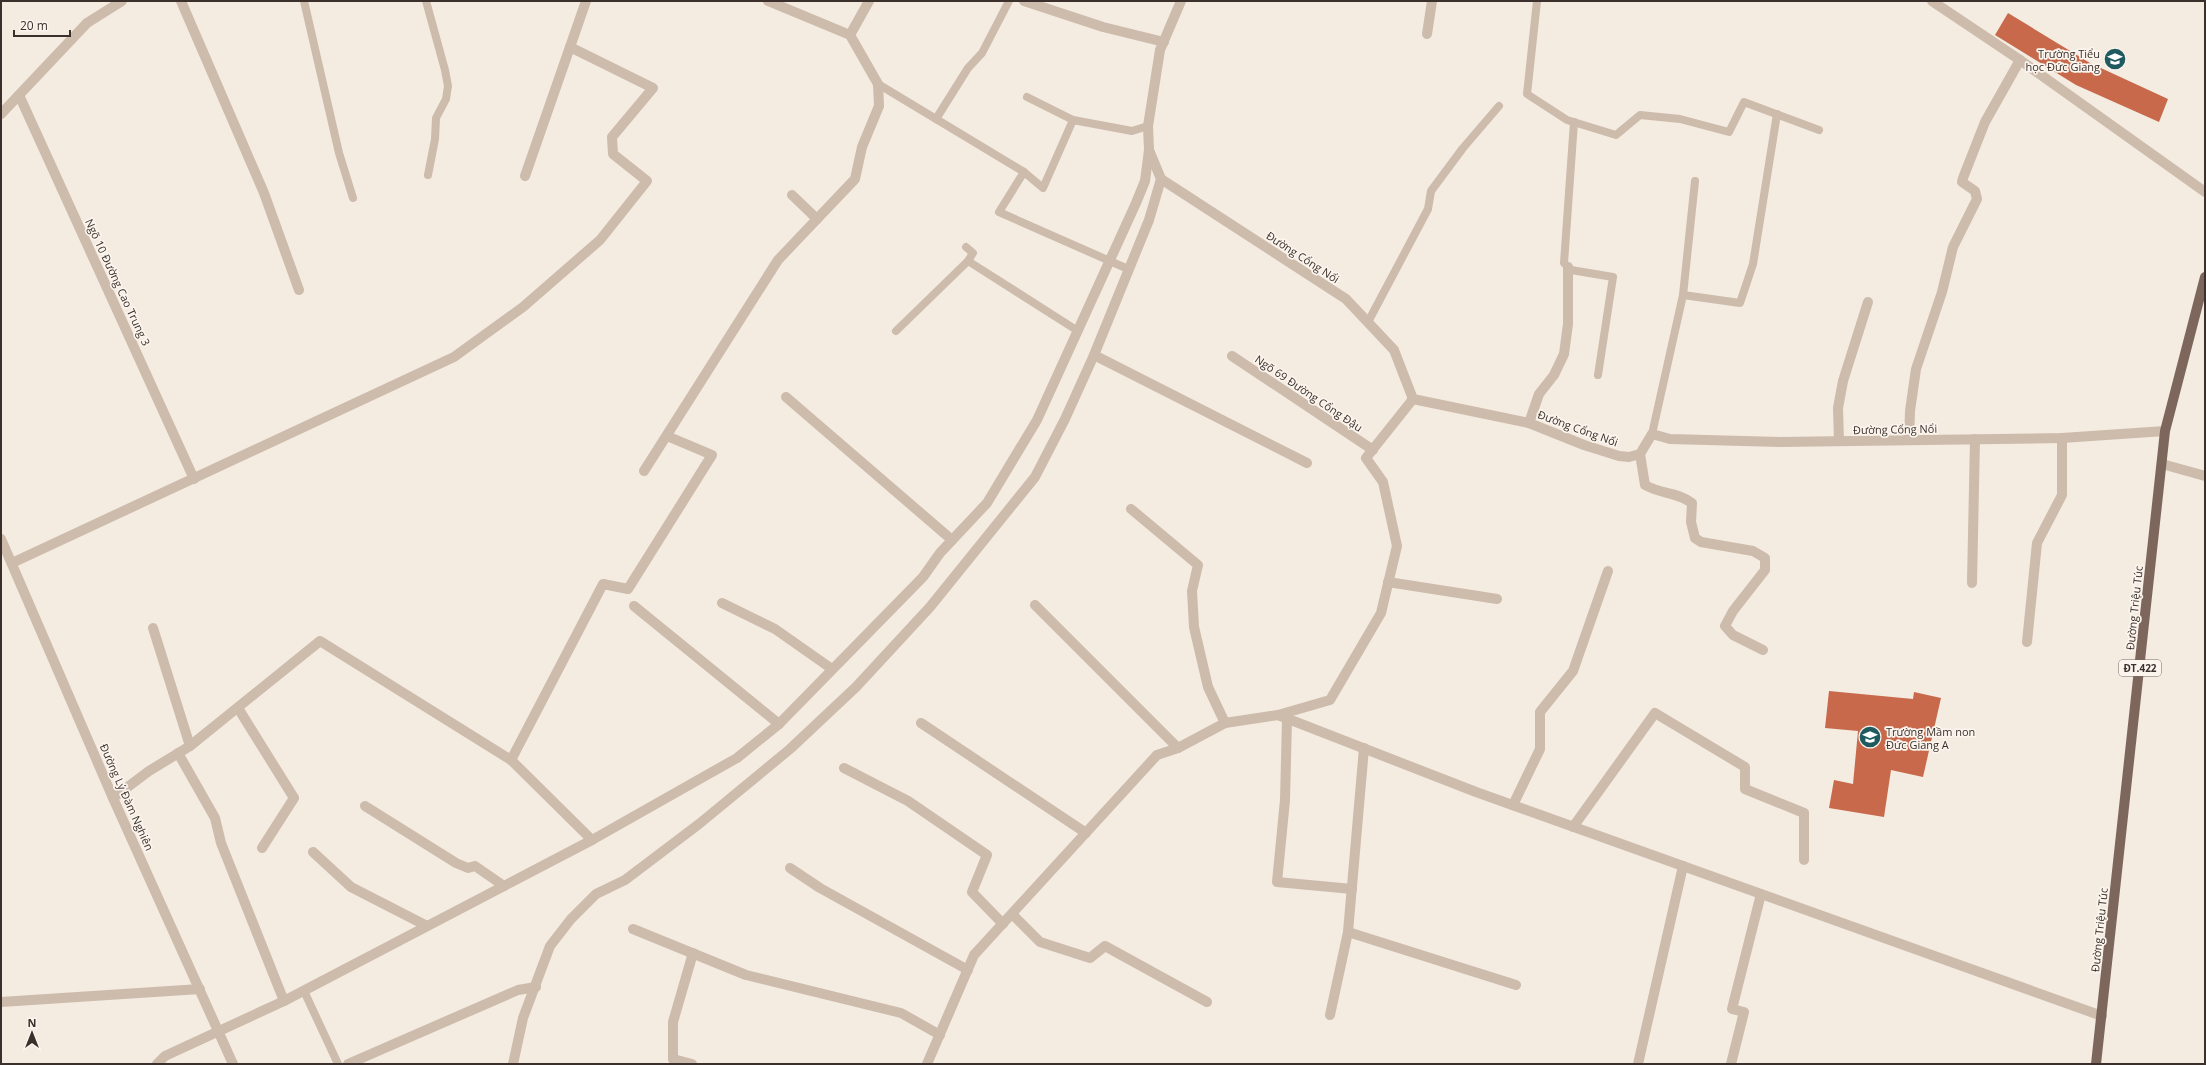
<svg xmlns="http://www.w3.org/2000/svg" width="2206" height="1065" viewBox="0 0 2206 1065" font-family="'Open Sans',sans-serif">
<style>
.building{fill:#c8694b}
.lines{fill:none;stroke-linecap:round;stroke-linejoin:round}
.lane{stroke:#cdbbac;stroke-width:8}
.street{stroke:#cdbbac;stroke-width:10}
.primary{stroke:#7d675c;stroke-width:10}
.labels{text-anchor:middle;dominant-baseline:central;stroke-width:3.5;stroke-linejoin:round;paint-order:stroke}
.shield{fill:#fbf5ee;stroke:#756b66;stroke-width:1}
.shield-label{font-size:10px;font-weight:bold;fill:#3b302b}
.poi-label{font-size:11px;fill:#3b302b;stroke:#fbf5ee;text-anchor:end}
.street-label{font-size:11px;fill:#3b302b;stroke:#fbf5ee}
</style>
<rect width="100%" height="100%" fill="#f4ebe1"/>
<g class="building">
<path d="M2008,13l82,50 78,36 -9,23 -83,-37 -81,-50z"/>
<path d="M1829,691l84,8 1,-7 27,6 -18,79 -32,-7 -7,47 -55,-9 5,-28 19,4 5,-53 -33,-3z"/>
</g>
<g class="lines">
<g class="lane">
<path d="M304,1l35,152 14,45"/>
<path d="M426,1l19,69 3,16 -2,13 -10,19 -1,21 -7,36"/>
<path d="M1537,1l-10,93 40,26 49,15 24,-20 40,4 49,13 15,-30 75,28"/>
<path d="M878,84l146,88"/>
<path d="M1027,97l46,23 59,11 16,-5"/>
<path d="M936,119l32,-51 14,-15 27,-52"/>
<path d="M1073,120l-30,68 -19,-16 -25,40 129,57"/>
<path d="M1574,122l-10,141 7,7 42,7 -15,98"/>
<path d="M966,247l7,6 -5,8"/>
<path d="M1683,295l57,8 13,-39 24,-150"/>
<path d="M1368,322l60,-113 3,-18 32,-43 36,-42"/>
<path d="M896,331l72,-70 110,70"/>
<path d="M1652,434l31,-139 12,-114"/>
<path d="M304,991l34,73"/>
</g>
<g class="street">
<path d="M181,1l83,192 35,97"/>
<path d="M1024,1l79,26 61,15"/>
<path d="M1932,1l88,59 185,132"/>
<path d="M1427,34l5,-33"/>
<path d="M850,35l19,-34"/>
<path d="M19,95l175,384"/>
<path d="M1,114l86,-91 35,-22"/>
<path d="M525,176l45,-129"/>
<path d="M1161,179l185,120 48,51 19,49 116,24 55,22 35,11 10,1 11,-3 12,-20 18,5 110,3 282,-4 103,-7"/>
<path d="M792,195l25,24"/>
<path d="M1094,355l213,108"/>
<path d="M1232,356l141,94"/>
<path d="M786,397l166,143"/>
<path d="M1529,423l10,-29 15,-19 10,-21 4,-30v-57"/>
<path d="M1909,440l1,-29 6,-42 26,-77 11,-45 24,-48 -2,-8 -13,-9 1,-4 22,-56 35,-62"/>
<path d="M1839,441l-1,-33 5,-27 25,-79"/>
<path d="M1640,454l5,31c18,10 30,6 47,18l-1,19 4,16 6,4 52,9 12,7v12l-32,41 -8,15 8,9 30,15"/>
<path d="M2162,464l43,12"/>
<path d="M644,471l134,-211 77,-81 7,-32 17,-41 -1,-22 -28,-49 -82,-34"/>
<path d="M1131,509l67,56 -6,26 2,36 14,60 17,36"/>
<path d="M1,539l112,259 120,266"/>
<path d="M12,563l442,-206 69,-50 77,-67 47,-59 -34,-27 -1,-17 41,-49 -83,-41 16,-46"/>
<path d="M1388,582l109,17"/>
<path d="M1972,583l3,-144"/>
<path d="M722,603l53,26 57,40"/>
<path d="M1035,605l143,143"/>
<path d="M634,606l145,118"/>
<path d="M153,628l37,118"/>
<path d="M2027,642l10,-99 25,-48v-57"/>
<path d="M238,708l56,90 -32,50"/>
<path d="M1278,715l198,77 626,224"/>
<path d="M1287,719l-2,81 -8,82 75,7"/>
<path d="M921,723l165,110"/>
<path d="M1364,748l-16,184 168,53"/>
<path d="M178,753l37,65 6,25 63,158"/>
<path d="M511,760l92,-176 25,5 84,-134 -45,-19"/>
<path d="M844,768l64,33 79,54 -15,37 31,32"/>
<path d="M113,798l36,-27 41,-25 130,-105 191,119 81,80"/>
<path d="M1513,805l27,-56v-37l33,-41 35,-100"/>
<path d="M365,806l91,57 12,5 7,-2 29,20"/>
<path d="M1573,827l82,-114 90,54v22l59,24v47"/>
<path d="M313,852l38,35 76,39"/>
<path d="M790,868l30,20 148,82"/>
<path d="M1012,914l28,28 50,16 15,-12 102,56"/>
<path d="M633,929l113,46 155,38 39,22"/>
<path d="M1,1002l199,-13"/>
<path d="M1330,1015l18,-83"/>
<path d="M157,1064l8,-8 119,-55 308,-161 145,-82 42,-34 144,-147 17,-24 47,-50 50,-83 99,-217 9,-22 4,-31"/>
<path d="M348,1064l170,-74 18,-3"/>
<path d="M513,1064l10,-46 27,-72 21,-27 25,-25 29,-14 74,-56 91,-75 66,-62 74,-80 105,-130 30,-58 29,-64 55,-135 12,-41 -12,-29 -1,-24 12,-76 21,-49"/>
<path d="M692,1064l-19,-5v-37l20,-69"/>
<path d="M927,1064l47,-109 183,-200 21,-7 47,-25 53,-8 52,-15 51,-87 16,-67 -14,-64 -17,-24 47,-59"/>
<path d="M1638,1064l45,-198"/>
<path d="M1731,1064l13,-52 -12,-3 29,-115"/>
</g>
<path class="primary" d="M2096,1064l69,-633 40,-154"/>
</g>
<defs>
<g id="school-disc" transform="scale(1.15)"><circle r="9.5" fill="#1f5a5e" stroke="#fbf5ee"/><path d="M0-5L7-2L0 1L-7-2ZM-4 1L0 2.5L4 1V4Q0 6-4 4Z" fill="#fff"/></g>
</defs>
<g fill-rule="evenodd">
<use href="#school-disc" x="2115" y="59"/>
<use href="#school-disc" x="1870" y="737"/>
</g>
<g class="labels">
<rect class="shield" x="2119" y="660" width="42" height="16" rx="3"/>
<g class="shield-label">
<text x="2140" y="668">ĐT.422</text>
</g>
<g class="poi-label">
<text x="2100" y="53">Trường Tiểu<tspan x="2100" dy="13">học Đức Giang</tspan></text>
<text x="1886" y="731" text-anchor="start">Trường Mầm non<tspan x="1886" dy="13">Đức Giang A</tspan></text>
</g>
<g class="street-label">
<text transform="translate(1303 257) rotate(33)">Đường Cổng Nổi</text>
<text transform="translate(118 282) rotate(65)">Ngõ 10 Đường Cao Trung 3</text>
<text transform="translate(1309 393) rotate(34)">Ngõ 69 Đường Cổng Đậu</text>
<text transform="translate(1578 428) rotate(20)">Đường Cổng Nổi</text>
<text transform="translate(1895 429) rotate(-1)">Đường Cổng Nổi</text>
<text transform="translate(2134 608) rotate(-84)">Đường Triệu Túc</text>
<text transform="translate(127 797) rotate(66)">Đường Lý Đàm Nghiên</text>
<text transform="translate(2099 930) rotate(-84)">Đường Triệu Túc</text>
</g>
</g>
<rect width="2206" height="1065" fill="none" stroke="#3b302b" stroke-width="4"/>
<g transform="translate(32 1033)" stroke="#fbf5ee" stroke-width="3" paint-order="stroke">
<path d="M0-3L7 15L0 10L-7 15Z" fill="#3b302b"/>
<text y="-6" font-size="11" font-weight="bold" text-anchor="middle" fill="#3b302b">N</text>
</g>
<path d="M14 30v6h56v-6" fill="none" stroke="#3b302b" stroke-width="2"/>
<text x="20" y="30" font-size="12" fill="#3b302b" stroke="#fbf5ee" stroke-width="3" paint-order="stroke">20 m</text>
</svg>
